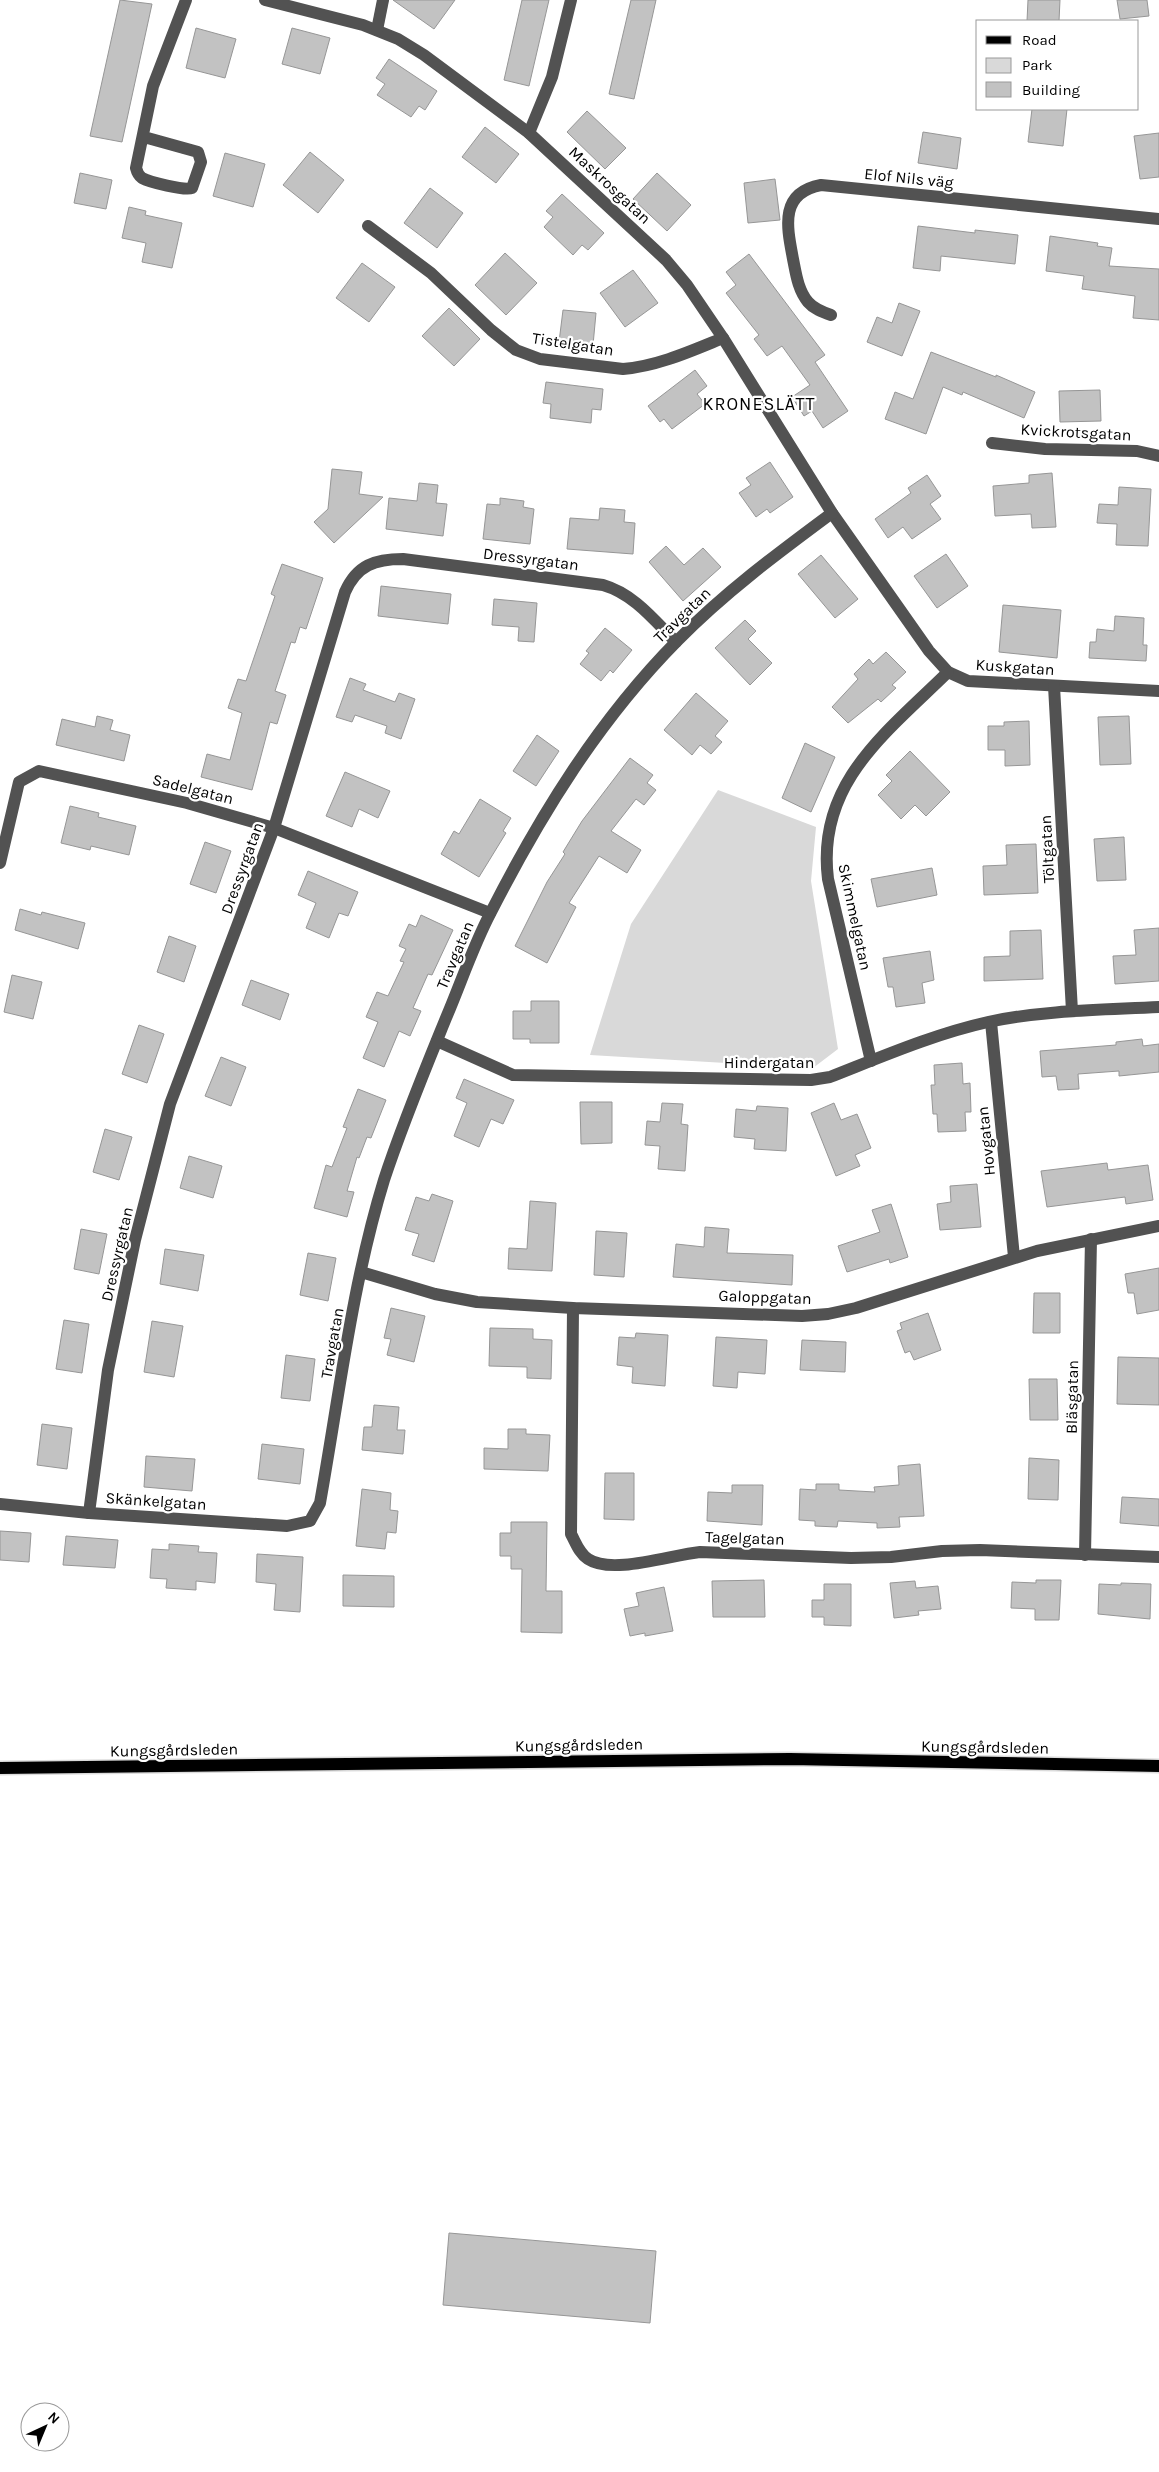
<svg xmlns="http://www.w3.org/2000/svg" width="1159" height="2472" viewBox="0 0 1159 2472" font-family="Karla,sans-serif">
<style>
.green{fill:#d9d9d9}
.building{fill:#c2c2c2;stroke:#969696}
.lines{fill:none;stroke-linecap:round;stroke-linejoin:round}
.major-casing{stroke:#dbdbdb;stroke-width:15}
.minor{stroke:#525252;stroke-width:12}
.major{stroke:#000;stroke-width:12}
.labels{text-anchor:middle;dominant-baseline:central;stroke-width:4.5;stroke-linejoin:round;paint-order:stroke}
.street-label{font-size:16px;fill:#000;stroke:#fff}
.neighbourhood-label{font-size:18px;letter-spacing:1px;fill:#000;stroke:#fff}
</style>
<rect width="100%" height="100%" fill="#fff"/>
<path class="green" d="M718,790l98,37 -5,54 27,168 -25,19 -223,-13 41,-131z"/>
<g class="building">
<path d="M120,0l32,4 -30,138 -32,-6z"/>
<path d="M393,0h62l-21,29z"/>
<path d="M522,0h27l-20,86 -25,-6z"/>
<path d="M631,0h25l-22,99 -25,-5z"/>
<path d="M1028,0h32l-1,21h-32z"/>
<path d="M1117,0h30l2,16 -29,3z"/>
<path d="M196,28l40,11 -11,39 -39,-10z"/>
<path d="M292,28l38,10 -10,36 -38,-10z"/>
<path d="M389,59l48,32 -12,19 -6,-4 -8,11 -34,-22 8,-11 -9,-6z"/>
<path d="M1032,109h35l-4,37 -35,-4z"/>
<path d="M587,111l39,37 -21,21 -38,-37z"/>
<path d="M485,127l34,27 -23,29 -34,-26z"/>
<path d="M923,132l38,6 -4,31 -39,-6z"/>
<path d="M1159,133v44l-19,2 -6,-43z"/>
<path d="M310,152l34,28 -26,33 -35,-28z"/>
<path d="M225,153l40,11 -12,43 -40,-11z"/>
<path d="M80,173l32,7 -6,29 -32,-6z"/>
<path d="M657,173l34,32 -24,26 -34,-32z"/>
<path d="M775,179l5,41 -32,3 -4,-40z"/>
<path d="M430,188l33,25 -26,35 -33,-25z"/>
<path d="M562,194l42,39 -16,17 -6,-5 -9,10 -29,-28 9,-10 -7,-6z"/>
<path d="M129,207l17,4 -1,4 37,8 -10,45 -30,-6 4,-19 -24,-5z"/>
<path d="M918,226l57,7v-3l43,5 -3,29 -74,-8 -1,15 -27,-3z"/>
<path d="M1050,236l48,7 -1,3 15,2 -3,18 50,3v51l-26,-2 2,-22 -53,-7 2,-13 -38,-5z"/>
<path d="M505,253l32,30 -31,32 -31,-30z"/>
<path d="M749,254l76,101 -10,7 33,49 -25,17 -11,-17 -8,5 -12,-19 18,-12 -28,-39 -15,10 -13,-17 5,-4 -33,-42 10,-8 -10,-13z"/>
<path d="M362,263l33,24 -26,35 -33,-24z"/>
<path d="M633,270l25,33 -33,24 -25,-34z"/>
<path d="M899,303l21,8 -18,45 -35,-14 10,-25 15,6z"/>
<path d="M449,308l31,31 -26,27 -32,-30z"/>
<path d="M563,310l33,3 -3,32 -34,-3z"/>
<path d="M931,352l65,25v-2l39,17 -11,26 -61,-26 -1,3 -19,-8 -17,47 -41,-15 10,-27 18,7z"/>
<path d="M695,370l12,16 -10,8 8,10 -33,25 -8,-10 -4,3 -12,-16z"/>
<path d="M546,382l57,7 -2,21 -9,-1 -1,14 -41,-5 1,-14 -8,-1z"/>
<path d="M1100,390l1,31 -41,1 -1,-31z"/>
<path d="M770,462l23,35 -23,16 -3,-4 -11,8 -17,-24 12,-8 -5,-7z"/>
<path d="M332,469l30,3 -3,22 24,3 -49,46 -20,-21 14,-13z"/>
<path d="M1052,473l4,54 -24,1 -1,-14 -36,2 -2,-30 36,-3v-8z"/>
<path d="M927,475l14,21 -11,8 11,15 -29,20 -9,-12 -15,11 -13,-19 36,-26 -3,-5z"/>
<path d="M419,483l19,2 -2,18 11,1 -4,32 -57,-7 3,-31 28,3z"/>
<path d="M1119,487l32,2 -3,57 -32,-1 1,-21 -20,-1 2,-19 19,1z"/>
<path d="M500,498l24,3 -1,6 11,2 -4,35 -47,-5 4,-35 13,1z"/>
<path d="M600,508l25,2 -1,12 11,1 -2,31 -66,-5 3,-31 29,2z"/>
<path d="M666,546l18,19 19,-17 18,19 -38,34 -34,-39z"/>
<path d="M946,554l22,32 -31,22 -23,-32z"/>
<path d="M821,555l37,44 -23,19 -37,-44z"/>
<path d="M282,564l41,14 -17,51 -6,-2 -5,16 -4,-1 -16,49 11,4 -9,29 -7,-2 -18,68 -51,-13 6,-23 23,6 12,-47 -14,-5 10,-29 8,2 29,-85 -4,-2z"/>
<path d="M381,586l70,8 -3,30 -70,-8z"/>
<path d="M494,599l43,4 -3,39 -16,-1 1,-14 -27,-2z"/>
<path d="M1003,605l58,5 -4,48 -58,-6z"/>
<path d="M1115,616l29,2 -1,27h4l-1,16 -57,-3 1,-16h6l1,-13 17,2z"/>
<path d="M745,620l11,11 -8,8 24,24 -22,22 -35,-37z"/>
<path d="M605,628l27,22 -19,23 -3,-3 -9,11 -21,-17 9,-11 -3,-2z"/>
<path d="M886,652l20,20 -14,13 4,3 -15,14 -3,-3 -30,24 -16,-16 26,-28 -4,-5 15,-15 4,5z"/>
<path d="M350,678l16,6 -3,6 32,12 4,-9 16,6 -14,40 -16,-6 2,-7 -32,-11 -3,7 -16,-5z"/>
<path d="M696,693l32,28 -13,15 7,6 -11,12 -11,-9 -8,10 -28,-25z"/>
<path d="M97,716l16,4 -3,10 20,5 -6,26 -68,-16 6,-26 33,8z"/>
<path d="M1129,716l2,48 -31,1 -2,-48z"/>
<path d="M1029,721l1,44 -25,1v-16h-17v-24h16v-4z"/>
<path d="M537,735l22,16 -23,35 -23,-15z"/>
<path d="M805,743l30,14 -24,55 -29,-14z"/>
<path d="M910,751l40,41 -24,24 -11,-11 -14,14 -23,-24 14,-14 -6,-6z"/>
<path d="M630,758l23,17 -6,8 9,7 -12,15 -8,-6 -25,32 30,19 -14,23 -28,-17 -30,47 7,4 -29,56 -32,-17 32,-64 18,-28 -2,-2 19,-31z"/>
<path d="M345,772l45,19 -12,27 -19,-9 -7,18 -26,-11z"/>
<path d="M480,799l31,19 -8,13 3,2 -27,44 -38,-23 13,-23 5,3z"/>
<path d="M70,806l29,7 -1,4 38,9 -7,29 -38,-9 -1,4 -29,-7z"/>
<path d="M1124,837l2,43 -29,1 -3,-42z"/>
<path d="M205,842l26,9 -15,42 -26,-9z"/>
<path d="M1036,844l2,49 -54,2 -1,-29 24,-1 -1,-20z"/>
<path d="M932,868l5,27 -60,12 -6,-28z"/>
<path d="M308,871l50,21 -10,24 -9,-3 -10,25 -23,-10 10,-25 -18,-8z"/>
<path d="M20,909l21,6 1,-3 43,11 -7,26 -63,-19z"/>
<path d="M421,915l32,15 -21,45 -4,-1 -15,34 8,3 -11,25 -11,-5 -15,36 -21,-9 15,-36 -12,-5 11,-25 11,4 16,-34 -4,-1 6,-12 -7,-3 10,-22 7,3z"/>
<path d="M1159,928v53l-44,3 -2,-28 23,-1 -2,-25z"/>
<path d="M1041,930l2,49 -59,2v-24l26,-1v-25z"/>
<path d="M169,936l27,10 -12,36 -27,-10z"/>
<path d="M930,951l4,29 -12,3 3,20 -29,4 -3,-20h-5l-5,-29z"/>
<path d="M12,975l30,7 -9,37 -29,-7z"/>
<path d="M251,980l38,14 -9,26 -38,-15z"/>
<path d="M531,1001h28v42h-29v-4h-17v-28h18z"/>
<path d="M139,1025l25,9 -17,49 -25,-9z"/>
<path d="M1142,1039l1,7 16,-2v28l-40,4v-5l-41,3 1,15 -21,1 -2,-14 -14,1 -2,-26 76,-6v-3z"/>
<path d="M221,1057l25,10 -15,39 -26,-10z"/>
<path d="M962,1063l1,21 7,-1 1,29h-6l1,19 -28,1 -1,-18h-4l-2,-29h4l-1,-20z"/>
<path d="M464,1079l50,21 -11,24 -12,-5 -12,28 -25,-11 13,-33 -11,-5z"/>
<path d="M358,1089l28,11 -15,38 -4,-1 -8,21 -2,-1 -10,34 7,1 -7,25 -33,-9 12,-43 6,2 15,-39 -4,-1z"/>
<path d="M580,1102h32v41l-31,1z"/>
<path d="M662,1103l21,1 -2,20 7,1 -3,46 -27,-2 2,-23 -15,-1 2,-24 13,1z"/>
<path d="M834,1103l7,17 16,-6 14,34 -16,7 5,11 -24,10 -25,-63z"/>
<path d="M757,1106l31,2 -2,43 -32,-2 1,-10 -21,-2 2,-28 20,2z"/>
<path d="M105,1129l27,8 -13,43 -26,-8z"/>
<path d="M189,1156l33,10 -9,32 -33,-10z"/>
<path d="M1107,1163l1,7 40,-5 5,35 -27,4 -1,-7 -78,10 -6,-36z"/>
<path d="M977,1184l4,43 -41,3 -3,-26 14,-2 -1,-16z"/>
<path d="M432,1194l21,7 -19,61 -22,-7 7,-21 -14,-4 11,-33 13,4z"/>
<path d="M530,1201l26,2 -4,68 -44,-2 1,-21 18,1z"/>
<path d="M891,1204l17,53 -18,6 -1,-4 -42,13 -9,-26 42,-14 -8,-22z"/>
<path d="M705,1227l24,2 -2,24 66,2 -1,30 -119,-8 3,-33 28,3z"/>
<path d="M81,1229l26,5 -8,40 -25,-5z"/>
<path d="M596,1231l31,2 -3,44 -30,-2z"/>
<path d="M165,1249l39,6 -6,36 -38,-7z"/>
<path d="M308,1253l28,5 -8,43 -28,-6z"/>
<path d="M1159,1268v42l-22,4 -3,-21h-6l-3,-19z"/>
<path d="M1034,1293h26v40h-27z"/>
<path d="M391,1308l34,8 -11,46 -27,-7 4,-16 -7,-1z"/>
<path d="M928,1313l13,37 -27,10 -4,-9 -5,2 -8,-22 5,-2 -2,-6z"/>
<path d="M64,1320l25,4 -7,49 -26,-4z"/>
<path d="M152,1321l31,5 -9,51 -30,-5z"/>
<path d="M490,1328l43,1v10l19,1 -1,39 -24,-1v-11l-38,-1z"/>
<path d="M636,1333l32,2 -3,51 -33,-3 1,-16 -16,-2 2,-28 16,1z"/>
<path d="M716,1337l51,3 -2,34 -27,-2 -1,16 -24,-2z"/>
<path d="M802,1340l44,2 -1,30 -45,-2z"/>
<path d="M286,1355l29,4 -5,42 -29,-3z"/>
<path d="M1118,1357l41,1v47l-42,-1z"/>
<path d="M1029,1379h28l1,41h-28z"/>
<path d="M374,1405l25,2 -2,23h8l-2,24 -41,-4 2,-23h8z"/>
<path d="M42,1424l30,4 -5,41 -30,-4z"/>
<path d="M508,1429h18v5l24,1 -2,36 -64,-2v-21l24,1z"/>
<path d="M262,1444l42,5 -4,35 -42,-5z"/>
<path d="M146,1456l49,3 -3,32 -48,-4z"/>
<path d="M1029,1458l30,2 -1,40 -30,-1z"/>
<path d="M920,1464l4,52 -25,1 1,10 -23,1v-5l-39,-2 -1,6 -22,-1v-5l-16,-1 1,-31 16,1v-6h23v6l36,2 -1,-5 25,-2 -1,-19z"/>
<path d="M605,1473h29v47l-30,-1z"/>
<path d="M732,1485h31l-1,40 -55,-4 1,-29 24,1z"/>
<path d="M362,1489l29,4 -1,17 8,1 -2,22 -9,-1 -2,17 -29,-3z"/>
<path d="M1122,1497l37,2v27l-39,-3z"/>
<path d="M511,1522h36l-1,69h16v42l-41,-1 1,-63h-11v-13h-11v-23h11z"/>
<path d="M0,1531l31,2 -2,29 -29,-2z"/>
<path d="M66,1536l52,4 -3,28 -52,-3z"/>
<path d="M169,1544l30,2 -1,6 19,1 -2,30 -19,-2v9l-30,-2 1,-9 -17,-1 2,-29 17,1z"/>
<path d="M257,1554l46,3 -3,55 -26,-2 2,-26 -20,-2z"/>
<path d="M343,1575l51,1v31l-51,-1z"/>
<path d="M764,1580l1,37h-52l-1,-36z"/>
<path d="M1036,1580h25l-2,40h-24v-11l-24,-1 1,-26 24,1z"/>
<path d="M915,1581l1,7 22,-2 3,23 -23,2 1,4 -25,3 -4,-35z"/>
<path d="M1121,1583l30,1 -1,35 -52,-5 1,-30 22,1z"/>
<path d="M824,1584h27v42l-27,-1v-8h-12v-17h12z"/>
<path d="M664,1587l9,44 -28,5v-3l-15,3 -6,-27 15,-3 -3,-13z"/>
<path d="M449,2233l207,18 -6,72 -207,-18z"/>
</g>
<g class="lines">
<g class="major-casing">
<path id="major" d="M0,1768l790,-9 369,7"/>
</g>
<g class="minor">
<path d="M265,0l98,25 35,14 26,16 105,78 137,127 21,25 36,53 109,175 97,138 19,21 20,9 191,10"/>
<path d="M377,30l6,-30"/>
<path d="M529,133l23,-56 19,-77"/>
<path d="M144,137l54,15 3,10 -9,26c-7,3 -43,-6 -50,-10 -4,-3 -5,-6 -6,-10l17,-82 33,-86"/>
<path d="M368,226l63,47 60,57 25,20 24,9 83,10c35,-3 68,-18 100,-31"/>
<path d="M831,315c-9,-3 -17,-6 -23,-13 -10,-12 -12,-28 -15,-43 -6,-32 -14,-66 28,-74l338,34"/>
<path d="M992,443l53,6 92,2 22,5"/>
<path d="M1054,686l18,325"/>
<path d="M0,863l19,-81 20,-11 148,32 87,25 216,85"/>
<path d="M991,1022l23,235"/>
<path d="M437,1041l76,34 298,5 19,-3c51,-20 104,-43 158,-55 56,-12 114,-12 171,-15"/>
<path d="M871,1061l-43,-182c-12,-96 59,-147 120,-207"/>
<path d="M361,1272l74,22 42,8 96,6 229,8 26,-2 28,-6 181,-57 122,-25"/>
<path d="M573,1308l-2,226c5,9 8,19 17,25 24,16 82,-4 112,-7l151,6 40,-1 51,-6 38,-1 179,7"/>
<path d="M0,1504l89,9 198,13 23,-5 10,-18c19,-106 32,-219 64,-323 18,-55 40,-108 62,-162 15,-35 27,-72 45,-106 50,-98 108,-192 186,-271 47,-48 101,-88 155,-128"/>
<path d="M89,1513l19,-143 27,-130 35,-136 104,-276 71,-236c12,-27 30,-33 58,-33l200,26c31,9 51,35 73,57"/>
<path d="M1085,1555l6,-316"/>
</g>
<use href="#major" class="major"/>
</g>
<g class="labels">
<g class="street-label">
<text transform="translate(909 178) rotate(6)">Elof Nils väg</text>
<text transform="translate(610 185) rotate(43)">Maskrosgatan</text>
<text transform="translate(573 344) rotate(9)">Tistelgatan</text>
<text transform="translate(1076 432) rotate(3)">Kvickrotsgatan</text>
<text transform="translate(531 559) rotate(7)">Dressyrgatan</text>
<text transform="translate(682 615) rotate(-44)">Travgatan</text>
<text transform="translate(1015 667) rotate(4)">Kuskgatan</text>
<text transform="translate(193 789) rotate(14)">Sadelgatan</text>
<text transform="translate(1047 849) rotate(-93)">Töltgatan</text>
<text transform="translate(242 868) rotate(-70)">Dressyrgatan</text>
<text transform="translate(855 917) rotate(78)">Skimmelgatan</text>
<text transform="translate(455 955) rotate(-67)">Travgatan</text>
<text x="769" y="1062">Hindergatan</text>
<text transform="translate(986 1141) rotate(-96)">Hovgatan</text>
<text transform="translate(117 1254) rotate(-77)">Dressyrgatan</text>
<text transform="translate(765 1297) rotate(2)">Galoppgatan</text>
<text transform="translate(332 1343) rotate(-80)">Travgatan</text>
<text transform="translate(1072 1397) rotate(-89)">Bläsgatan</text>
<text transform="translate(156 1501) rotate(4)">Skänkelgatan</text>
<text transform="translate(745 1538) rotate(2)">Tagelgatan</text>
<text transform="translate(579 1745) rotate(-1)">Kungsgårdsleden</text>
<text transform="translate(985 1747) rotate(1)">Kungsgårdsleden</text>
<text transform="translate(174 1750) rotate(-1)">Kungsgårdsleden</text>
</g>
<g class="neighbourhood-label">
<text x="759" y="404">KRONESLÄTT</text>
</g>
</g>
<rect x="976" y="20" width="162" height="90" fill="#ffffff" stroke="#999999"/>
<rect x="986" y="36" width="25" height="8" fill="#000000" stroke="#999999"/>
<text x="1022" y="45" font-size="15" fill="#000000">Road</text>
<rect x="986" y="58" width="25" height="15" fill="#d9d9d9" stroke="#999999"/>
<text x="1022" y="70" font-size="15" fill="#000000">Park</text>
<rect x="986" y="82" width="25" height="15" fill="#c2c2c2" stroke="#999999"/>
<text x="1022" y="95" font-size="15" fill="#000000">Building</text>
<g transform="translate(45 2427) rotate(44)"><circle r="24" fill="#ffffff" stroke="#999999"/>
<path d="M0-4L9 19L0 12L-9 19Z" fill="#000000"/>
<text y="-8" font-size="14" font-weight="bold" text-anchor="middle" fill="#000000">N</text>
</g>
</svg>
